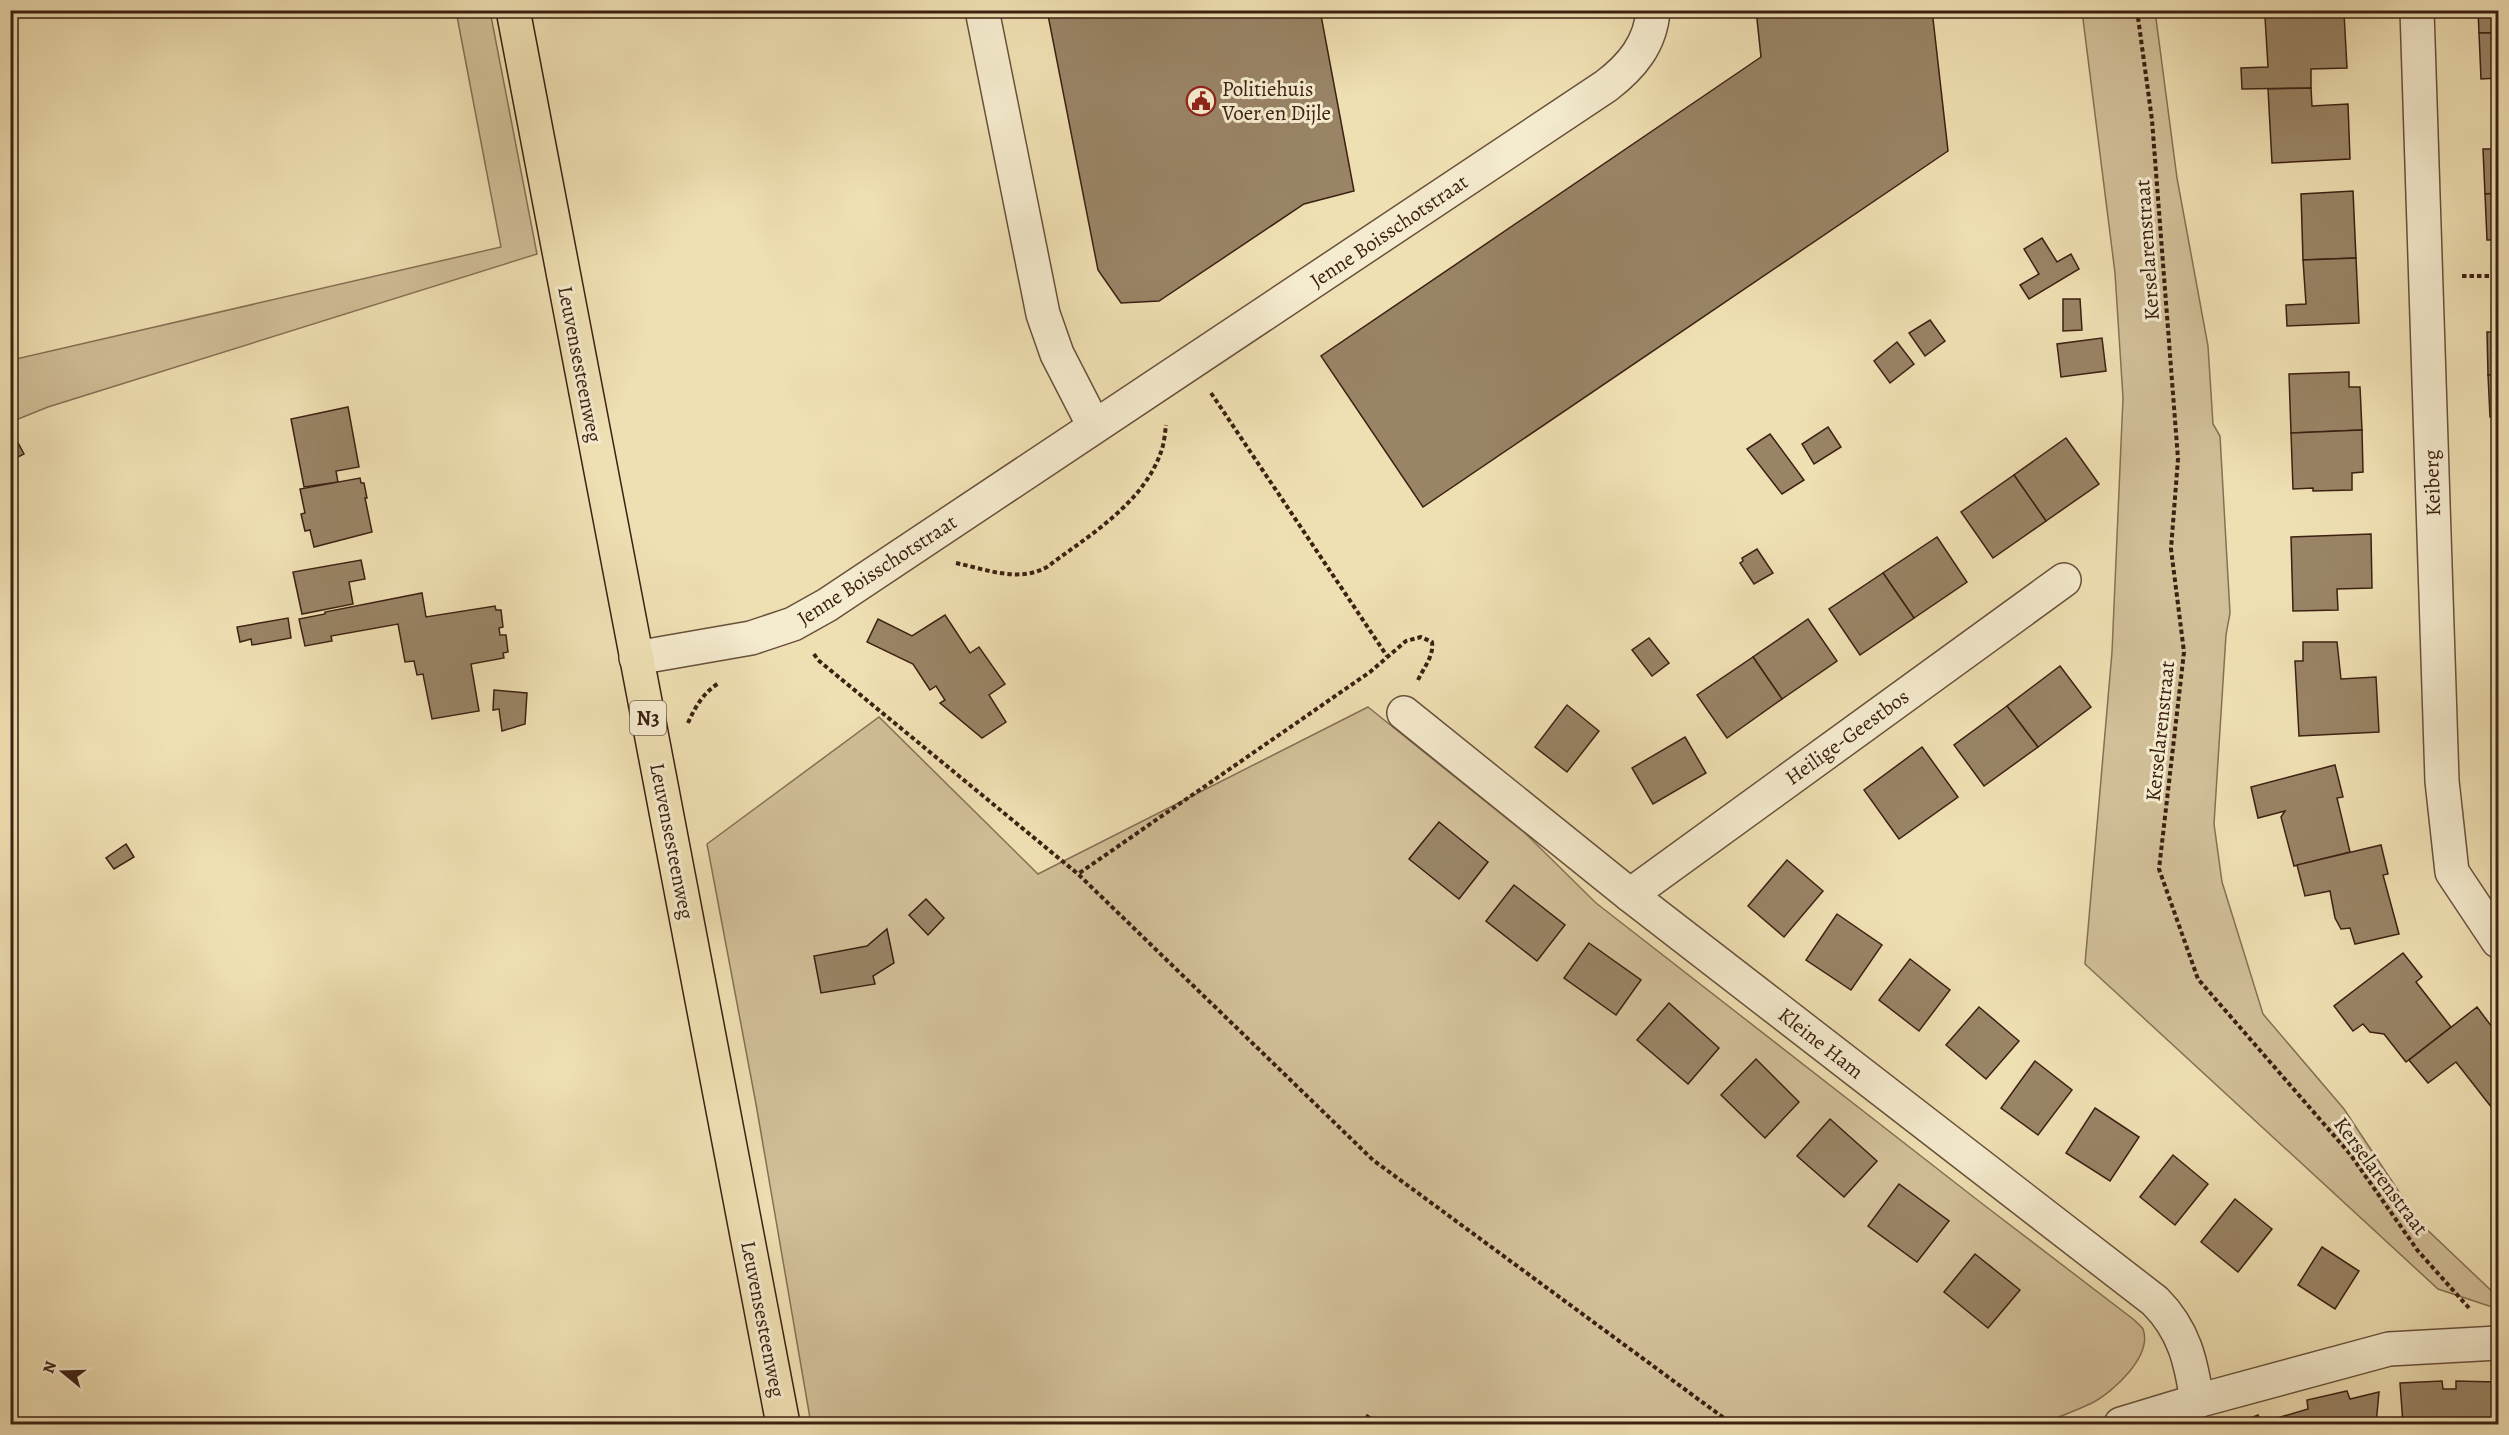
<svg xmlns="http://www.w3.org/2000/svg" width="2509" height="1435" viewBox="0 0 2509 1435" font-family="Alegreya,serif">
<style>
.green{fill:#d1bf98;stroke:#867055;stroke-width:1.5}
.building{fill:#998466;stroke:#3c2012;stroke-width:1.5}
.lines{fill:none;stroke-linecap:round;stroke-linejoin:round}
.minor-casing{stroke:#69503a;stroke-width:36}
.primary-casing{stroke:#3c2012;stroke-width:36}
.path{stroke:#3c2012;stroke-width:4;stroke-dasharray:4.5 3;stroke-linecap:butt}
.minor{stroke:#f5ebce;stroke-width:33}
.primary{stroke:#efe0b3;stroke-width:33}
.labels{text-anchor:middle;dominant-baseline:central;stroke-width:6;stroke-linejoin:round;paint-order:stroke}
.shield{fill:#f5ebce;stroke:#745d4a;stroke-width:1.5}
.shield-label{font-size:20px;font-weight:bold;fill:#3c2012}
.poi-label{font-size:21px;fill:#3c2012;stroke:#f5ebce;text-anchor:start}
.street-label{font-size:21px;fill:#3c2012;stroke:#f5ebce}
</style>
<rect width="100%" height="100%" fill="#efe0b3"/>
<filter id="stains"><feTurbulence type="fractalNoise" baseFrequency=".00333" numOctaves="4"/><feColorMatrix values="0 0 0 0 .2 0 0 0 0 .09 0 0 0 0 .02 0 0 0 .5 -.17"/></filter>
<radialGradient id="worn" r=".72"><stop offset=".6" stop-color="#630" stop-opacity="0"/><stop offset="1" stop-color="#630" stop-opacity=".3"/></radialGradient>
<g class="green">
<path d="M456,11h34l47,243 -489,153 -37,15v-64l1,2 489,-113z"/>
<path d="M2082,11h73l22,167 31,168 5,78 7,12 10,177 -4,22 -12,189 8,58 41,132 81,95 75,113 79,75v12l-60,-20 -353,-325 27,-312 11,-254 -8,-125z"/>
<path d="M1368,707l158,127 70,69 384,299 153,117c3,3 8,7 10,10 10,27 -30,63 -51,74 -17,8 -35,15 -53,21h-1228l-55,-320 -49,-260 172,-127 159,157z"/>
</g>
<g class="building">
<path d="M1047,10h273l34,181 -50,13 -145,97 -38,2 -23,-33z"/>
<path d="M1756,10h176l16,141 -525,356 -102,-151 440,-299z"/>
<path d="M2478,10h20v23h-19z"/>
<path d="M2344,13l3,55 -36,1v19l-69,1 -1,-21 27,-1 -3,-50z"/>
<path d="M2479,33h19v45l-17,1z"/>
<path d="M2311,88l1,18 36,-2 2,55 -78,4 -4,-74z"/>
<path d="M2483,149h15v44l-13,1z"/>
<path d="M2353,191l3,67 -53,2 -2,-66z"/>
<path d="M2498,193v47h-11l-2,-46z"/>
<path d="M2042,238l15,24 14,-8 8,15 -50,30 -9,-14 19,-11 -15,-25z"/>
<path d="M2356,258l3,65 -72,3 -1,-21 20,-1 -3,-44z"/>
<path d="M2063,299h17l2,31 -19,1z"/>
<path d="M2496,315h2v60h-10l-1,-43h10z"/>
<path d="M1930,320l15,21 -20,15 -16,-23z"/>
<path d="M2102,338l4,33 -45,6 -4,-33z"/>
<path d="M1897,342l17,22 -24,19 -16,-22z"/>
<path d="M2349,372v15h11l2,43 -71,3 -2,-59z"/>
<path d="M2488,375h10v41l-8,1z"/>
<path d="M348,407l11,60 -23,4 2,11 -34,5 -13,-68z"/>
<path d="M1828,427l13,20 -27,17 -12,-20z"/>
<path d="M10,428l14,26 -14,7z"/>
<path d="M2362,430l1,42 -11,1v17l-39,1v-3l-20,1 -2,-56z"/>
<path d="M1770,434l34,46 -22,14 -35,-45z"/>
<path d="M2066,438l33,46 -53,37 -32,-46z"/>
<path d="M2014,475l32,46 -53,37 -32,-46z"/>
<path d="M360,478l1,5h3l3,15h-2l7,34 -58,15 -4,-17 -5,1 -4,-17 4,-1 -5,-24z"/>
<path d="M2498,509v43h-3l-2,-42z"/>
<path d="M2371,534l1,54 -35,1 1,21 -45,1 -2,-74z"/>
<path d="M1937,537l30,45 -53,36 -31,-45z"/>
<path d="M1757,549l16,24 -19,11 -14,-21 3,-2 -1,-3z"/>
<path d="M2495,552h3v42h-1z"/>
<path d="M361,560l4,19 -16,3 4,22 -51,10 -9,-42z"/>
<path d="M1883,573l31,45 -54,37 -31,-46z"/>
<path d="M422,593l4,24 69,-11 1,4h5l2,17 -4,1 1,7h6l2,17 -5,1 1,5 -33,6 8,47 -47,8 -9,-45 -6,1 -3,-14 -9,1 -7,-38 -67,12 1,5 -27,5 -6,-27 26,-5v-2z"/>
<path d="M945,615l25,38 9,-6 26,37 -16,11 17,27 -24,16 -42,-35 5,-3 -9,-14 -6,4 -17,-26 -46,-22 11,-23 34,17z"/>
<path d="M288,618l3,20 -39,7 -1,-6 -11,3 -3,-15z"/>
<path d="M1808,619l29,42 -55,38 -29,-42z"/>
<path d="M1649,638l20,25 -17,13 -20,-26z"/>
<path d="M2303,642h34l4,37 35,-2 3,55 -80,4 -4,-75h8z"/>
<path d="M1753,657l29,42 -55,39 -30,-43z"/>
<path d="M2060,666l31,41 -53,40 -31,-41z"/>
<path d="M494,690l33,3 -2,31 -23,7 -3,-22 -6,1z"/>
<path d="M1567,705l32,26 -32,41 -32,-25z"/>
<path d="M2007,706l31,41 -54,39 -30,-41z"/>
<path d="M1685,737l21,36 -53,31 -21,-36z"/>
<path d="M1922,747l36,50 -59,42 -35,-49z"/>
<path d="M2335,765l8,32 -6,1 13,54 -56,14 -13,-49 4,-6 -27,7 -7,-31z"/>
<path d="M1439,822l49,40 -29,37 -50,-40z"/>
<path d="M126,844l8,13 -20,12 -8,-11z"/>
<path d="M2381,845l7,29 -5,1 16,59 -44,10 -5,-16 -9,1 -6,-11 -5,-27 -25,5 -8,-31z"/>
<path d="M1787,860l36,31 -39,46 -36,-31z"/>
<path d="M1514,885l51,40 -28,36 -51,-40z"/>
<path d="M926,899l18,19 -16,17 -19,-20z"/>
<path d="M1837,914l45,31 -31,45 -45,-30z"/>
<path d="M887,929l7,34 -21,13 2,8 -54,9 -7,-37 53,-10z"/>
<path d="M1589,943l52,37 -25,35 -52,-37z"/>
<path d="M2403,953l19,24 -6,5 35,45 -45,35 -22,-28 -14,-2 -7,-8 -10,7 -19,-25z"/>
<path d="M1910,959l40,31 -31,41 -40,-31z"/>
<path d="M1669,1003l50,45 -31,36 -51,-44z"/>
<path d="M1979,1007l40,34 -33,38 -40,-34z"/>
<path d="M2477,1007l18,24 -4,4 7,10v59l-6,4 -36,-46 -28,21 -19,-23z"/>
<path d="M1756,1059l43,43 -34,36 -44,-43z"/>
<path d="M2035,1061l37,29 -34,45 -37,-27z"/>
<path d="M2095,1108l44,29 -29,44 -44,-28z"/>
<path d="M1830,1119l47,42 -33,36 -47,-41z"/>
<path d="M2173,1155l35,29 -33,41 -35,-28z"/>
<path d="M1899,1184l50,37 -32,41 -49,-36z"/>
<path d="M2235,1199l37,30 -34,43 -37,-30z"/>
<path d="M2322,1247l37,24 -24,38 -37,-24z"/>
<path d="M1975,1254l45,36 -32,38 -44,-36z"/>
<path d="M2442,1381l1,8h13v-8l42,1 -2,42h-93l-3,-41z"/>
<path d="M2347,1391l3,8 29,-7 -3,32h-107l-2,-3 41,-12 -1,-9z"/>
<path d="M1367,1415l15,9h-20z"/>
<path d="M2258,1415l3,8 6,-2 2,3h-33z"/>
</g>
<g class="lines">
<g class="minor-casing">
<g id="minor">
<path d="M982,10l61,304 14,40 37,72"/>
<path d="M2417,10l25,771 10,91 46,69"/>
<path d="M636,658l115,-20 42,-14 34,-19 779,-519c25,-19 45,-42 47,-76"/>
<path d="M1404,713l226,182 525,406c29,29 36,60 42,100"/>
<path d="M1630,895l434,-315"/>
<path d="M2121,1424l76,-23 192,-52 109,-6"/>
</g>
</g>
<g class="primary-casing">
<path id="primary" d="M513,10l270,1414"/>
</g>
<g class="path">
<path d="M2137,10l15,110 26,339 -7,90 13,103 -25,217 39,110 152,175 68,97 51,57"/>
<path d="M2462,276h36"/>
<path d="M1211,393l176,263"/>
<path d="M956,563c29,6 63,20 91,4 41,-31 96,-63 114,-115 3,-8 4,-18 5,-27"/>
<path d="M814,654l4,6 260,214"/>
<path d="M1418,680c6,-13 16,-24 14,-38l-11,-5 -15,4 -36,31 -292,202 295,286 359,264"/>
<path d="M688,723c7,-16 16,-31 31,-40"/>
</g>
<use href="#minor" class="minor"/>
<use href="#primary" class="primary"/>
</g>
<defs>
<g id="civic-ring" transform="scale(1.5)"><circle r="9.5" fill="#f5ebce" stroke="#8f2418" stroke-width="1.5"/><path d="M-.6-6.5H3V-4.5H.6V-3L4-1V1h2V6H-6V1h2V-1L-.6-3ZM-1.2 2.5V6h2.4V2.5Z" fill="#8f2418"/></g>
</defs>
<g fill-rule="evenodd">
<use href="#civic-ring" x="1201" y="101"/>
</g>
<g class="labels">
<rect class="shield" x="630" y="701" width="36" height="34" rx="4.5"/>
<g class="shield-label">
<text x="648" y="718">N3</text>
</g>
<g class="poi-label">
<text x="1222" y="89">Politiehuis<tspan x="1222" dy="24">Voer en Dijle</tspan></text>
</g>
<g class="street-label">
<text transform="translate(1389 231) rotate(-34)">Jenne Boisschotstraat</text>
<text transform="translate(2147 250) rotate(-94)">Kerselarenstraat</text>
<text transform="translate(580 364) rotate(79)">Leuvensesteenweg</text>
<text transform="translate(2432 483) rotate(-92)">Keiberg</text>
<text transform="translate(877 570) rotate(-33)">Jenne Boisschotstraat</text>
<text transform="translate(2160 731) rotate(-84)">Kerselarenstraat</text>
<text transform="translate(1847 737) rotate(-36)">Heilige-Geestbos</text>
<text transform="translate(672 841) rotate(79)">Leuvensesteenweg</text>
<text transform="translate(1821 1043) rotate(38)">Kleine Ham</text>
<text transform="translate(2381 1176) rotate(53)">Kerselarenstraat</text>
<text transform="translate(763 1319) rotate(79)">Leuvensesteenweg</text>
</g>
</g>
<rect width="2509" height="1435" fill="none" stroke="#efe0b3" stroke-width="36"/>
<rect x="12" y="12" width="2485" height="1411" fill="none" stroke="#3c2012" stroke-width="3"/>
<rect x="18" y="18" width="2473" height="1399" fill="none" stroke="#3c2012" stroke-width="1.5"/>
<g transform="translate(63 1372) rotate(289)" stroke="#f5ebce" stroke-width="4.5" paint-order="stroke">
<path d="M0-4.5L10 22L0 15L-10 22Z" fill="#3c2012"/>
<text y="-9" font-size="16" font-weight="bold" text-anchor="middle" fill="#3c2012">N</text>
</g>
<rect width="100%" height="100%" filter="url(#stains)"/>
<rect width="100%" height="100%" fill="url(#worn)"/>
</svg>
